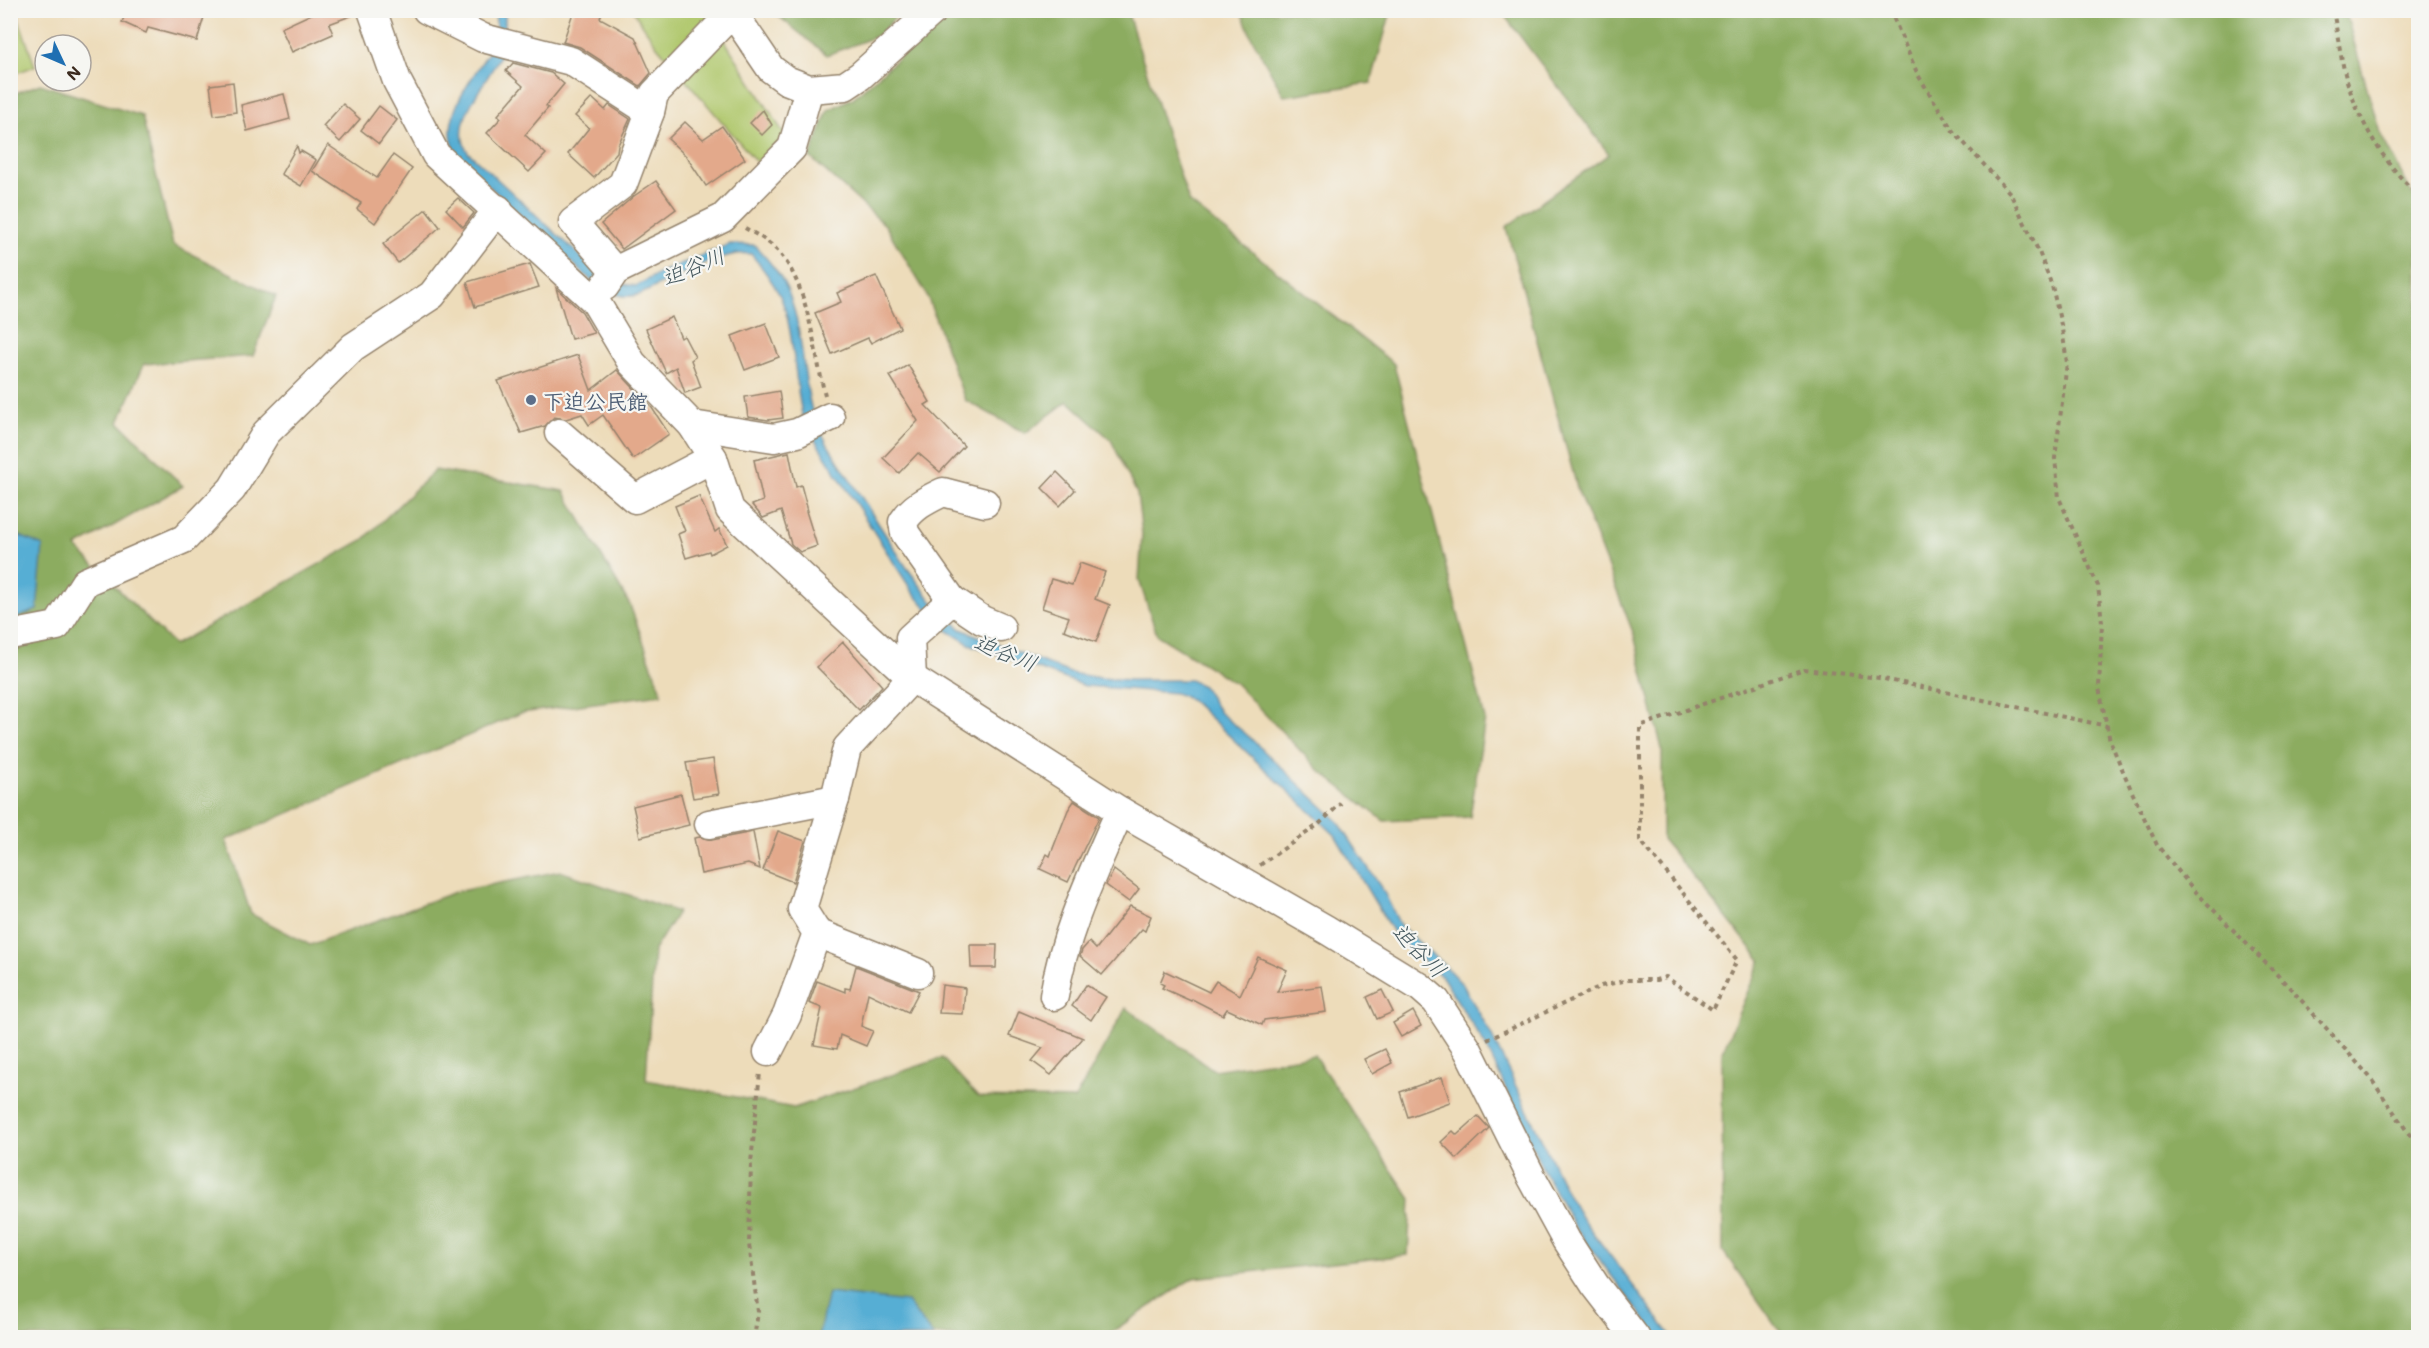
<svg xmlns="http://www.w3.org/2000/svg" width="2429" height="1348" viewBox="0 0 2429 1348" font-family="Mali,'Klee One',sans-serif">
<style>
.green{fill:#b0c86d;stroke:#767946;stroke-width:1.5}
.forest{fill:#8cac60;stroke:#646b3f;stroke-width:1.5}
.water{fill:#57aed4;stroke:#496c79;stroke-width:1.5}
.building{fill:#e3a98b}
.lines{fill:none;stroke-linecap:round;stroke-linejoin:round}
.minor-casing{stroke:#94836c;stroke-width:31}
.path{stroke:#94836c;stroke-width:4;stroke-dasharray:4.5 4.5;stroke-linecap:butt}
.minor{stroke:#fff;stroke-width:28}
.service-dot{fill:#5c6f8a;stroke:#f6f6f2;stroke-width:2}
.labels{text-anchor:middle;dominant-baseline:central;stroke-width:4.5;stroke-linejoin:round;paint-order:stroke}
.service-label{font-size:21px;font-weight:bold;fill:#4e5e75;stroke:#f6f6f2;text-anchor:start}
.water-label{font-size:22px;font-style:italic;fill:#45585e;stroke:#f6f6f2}
</style>
<rect width="100%" height="100%" fill="#f6f6f2"/>
<filter id="ink" filterUnits="userSpaceOnUse"><feTurbulence type="fractalNoise" baseFrequency=".0167" numOctaves="2"/><feDisplacementMap in="SourceGraphic" scale="12" xChannelSelector="R" yChannelSelector="G"/><feConvolveMatrix kernelMatrix="1 2 1 2 8 2 1 2 1" color-interpolation-filters="sRGB"/></filter>
<filter id="wash" filterUnits="userSpaceOnUse"><feTurbulence type="fractalNoise" baseFrequency=".008" numOctaves="4" result="noise"/><feDisplacementMap in="SourceGraphic" scale="24" xChannelSelector="R" yChannelSelector="G"/><feGaussianBlur stdDeviation="1.35" result="paint"/><feColorMatrix in="noise" values="0 0 0 0 0 0 0 0 0 0 0 0 0 0 0 0 0 1.4 0 .05"/><feComposite in="paint" operator="in"/></filter>
<g filter="url(#wash)">
<rect width="100%" height="100%" fill="#eddcba"/>
<g class="green">
<path d="M11,10l5,1 19,55 -24,9z"/>
<path d="M633,11h73l82,129 -30,24 -101,-118z"/>
</g>
<g class="forest">
<path d="M772,11h130l-25,25 -50,19z"/>
<path d="M952,11h175l62,191 205,162 91,355 -15,98 -86,4 -63,-49 -86,-89 -78,-48 -18,-55 3,-46 -5,-40 -26,-54 -43,-39 -43,32 -60,-33 -39,-107 -41,-68 -75,-68 18,-47 25,-12z"/>
<path d="M1241,11h150l-20,72 -87,13 -32,-58z"/>
<path d="M1501,11h844l35,122 38,72v1132h-634l-61,-86 -1,-198 39,-93 -99,-121v-90l-28,-114 -56,-144 -72,-264 103,-73z"/>
<path d="M40,84l102,32 31,129 103,51 -23,60 -109,8 -25,58 64,64 -107,61 98,98 189,-105 72,-70 129,21 66,114 32,89 -141,19 -295,127 25,74 59,31 145,-53 105,-21 118,41 -24,38 -8,130 148,28 148,-50 36,39 97,2 51,-91 88,62 100,-15 97,144 -3,56 -215,23 -89,59 -136,1 -125,-13 -2,13 -830,-1 -1,-1242z"/>
</g>
<g class="water">
<path d="M495,11h10c0,13 1,28 -4,41 -10,29 -54,68 -33,100l120,111 35,21 13,2 25,-14 69,-28 25,1c13,15 27,30 34,49 14,37 13,76 22,113 3,14 11,26 17,38l77,120 26,35 30,29 109,44 30,5 30,2h60l13,6 17,27 26,21 92,87 46,71 16,33 45,41 18,19 26,45 79,165 13,22 91,120h-14l-82,-108 -31,-55 -58,-126 -44,-70 -48,-42 -60,-101 -145,-136 -15,-6 -90,-7 -116,-42 -26,-16 -31,-37 -108,-168c-10,-38 -9,-94 -24,-127 -8,-16 -18,-29 -29,-42 -29,-5 -82,27 -110,40 -20,6 -30,-1 -46,-10l-133,-123c-28,-32 3,-72 22,-102 3,-5 8,-10 10,-16 3,-10 2,-21 1,-32z"/>
<path d="M11,532l32,14 -6,64 -26,10z"/>
<path d="M828,1293l79,9 27,35h-116z"/>
</g>
<g id="blocks">
<g class="building">
<path d="M127,10h79l-9,31 -49,-13 -2,5 -24,-11z"/>
<path d="M320,10h36v4l-27,10 4,10 -41,18 -11,-24z"/>
<path d="M574,10h29l-3,8 35,19 16,36 -11,13 -60,-39 -17,-5z"/>
<path d="M513,63l38,10 13,11 -18,22 2,2 -23,27 21,19 -17,18 -42,-39 14,-15 -3,-3 25,-29 -17,-15z"/>
<path d="M233,82l3,30 -22,3 -4,-30z"/>
<path d="M284,94l6,25 -43,12 -6,-26z"/>
<path d="M592,98l13,12 4,-5 21,14 -12,26 -1,7 -23,26 -26,-24 21,-26 -14,-12z"/>
<path d="M343,104l17,15 -20,23 -17,-16z"/>
<path d="M379,106l18,14 -18,24 -18,-14z"/>
<path d="M763,110l9,15 -10,10 -12,-12z"/>
<path d="M685,122l18,17 19,-13 23,33 -39,27 -20,-30 -18,-17z"/>
<path d="M328,145l49,33 16,-23 19,14 -37,54 -18,-14 4,-6 -49,-32z"/>
<path d="M297,146l2,7 2,-2 15,9 -15,26 -20,-12z"/>
<path d="M656,181l20,28 -54,40 -21,-25 33,-28z"/>
<path d="M458,198l16,15 -11,14 -17,-18z"/>
<path d="M426,209l14,18 -42,36 -15,-19z"/>
<path d="M530,264l9,23 -64,20 -8,-25z"/>
<path d="M876,276l24,52 -29,15 -3,-5 -36,16 -17,-41 26,-11 -4,-9z"/>
<path d="M556,288l26,24 12,21 -23,6z"/>
<path d="M672,317l9,21 3,-2 11,21 -4,3 10,27 -16,6 -9,-26 -10,6 -20,-44z"/>
<path d="M766,323l13,34 -34,13 -13,-34z"/>
<path d="M578,355l13,35 26,-20 35,38 17,26 -36,25 -30,-44 -14,10 -7,-11 -16,5 -12,-2 -9,9 -24,7 -23,-52z"/>
<path d="M908,365l22,37 -5,3 39,41 -24,26 -22,-19 -19,20 -16,-15 35,-37 -28,-45z"/>
<path d="M779,391l4,27 -15,2 -20,-3 -3,-20z"/>
<path d="M789,452l7,35 5,-2 7,26h-2l11,35 -17,6 -9,-8 -10,-33 -18,7 -11,-13 11,-4 -9,-41z"/>
<path d="M1057,472l18,18 -15,16 -18,-18z"/>
<path d="M699,496l16,36 4,-3 8,16 -17,9 -1,-3 -23,7 -8,-24 7,-3 -10,-25z"/>
<path d="M1080,563l25,9 -10,27 15,6 -14,37 -32,-12 5,-13 -27,-9 9,-29 21,6z"/>
<path d="M843,642l39,44 -23,24 -42,-43z"/>
<path d="M713,759l6,35 -26,4 -7,-35z"/>
<path d="M681,794l8,31 -49,12 -7,-31z"/>
<path d="M1074,801l25,16 -31,65 -28,-13 7,-15 3,2 18,-46z"/>
<path d="M778,831l27,10 -12,41 -30,-12z"/>
<path d="M753,832l7,37 -12,-5 -47,10 -7,-36 6,-1 12,3z"/>
<path d="M1114,870l25,19 -10,13 -23,-17z"/>
<path d="M1130,906l21,10 -6,15 -3,-2 -40,46 -22,-19 2,-6 7,-8 7,7z"/>
<path d="M970,945h27l-1,23h-25z"/>
<path d="M1258,957l29,13 -10,22 45,-6 4,26 -62,8 -2,5 -35,-16 -4,6 -31,-16 -1,2 -29,-13 2,-3 -4,-2 5,-12 44,21 7,-11 24,14z"/>
<path d="M856,966l63,25 -11,21 -40,-19 -7,33 12,5 -7,15 -26,-11 -3,14 -23,-4 8,-37 -13,-5 8,-22 28,11v-4l5,1z"/>
<path d="M942,985l23,3 -2,26 -24,-1z"/>
<path d="M1086,985l20,12 -15,23 -19,-14z"/>
<path d="M1382,990l11,22 -16,7 -10,-22z"/>
<path d="M1019,1011l64,27 -32,37 -19,-14 11,-13 -34,-12z"/>
<path d="M1413,1011l8,15 -20,11 -8,-14z"/>
<path d="M1385,1049l7,14 -20,11 -8,-15z"/>
<path d="M1442,1077l8,25 -42,15 -8,-25z"/>
<path d="M1478,1116l11,12 -32,31 -16,-17 12,-11 4,4z"/>
</g>
</g>
</g>
<g filter="url(#ink)">
<use href="#blocks" fill-opacity="0" stroke="#94836c" stroke-width="1.5"/>
<g class="lines">
<g class="minor-casing">
<g id="minor">
<path d="M372,10l25,71 39,74 159,146 37,62 60,62 21,33 17,52 182,168 208,133 207,119 93,57 16,14 32,49 63,126 35,64 29,45 41,53"/>
<path d="M427,10l56,28 88,23 79,51"/>
<path d="M731,10l40,59 15,11 23,9 36,-3 15,-10 74,-66"/>
<path d="M615,271l-42,-49 50,-38 27,-72 4,-18 78,-81"/>
<path d="M605,286l10,-15 108,-53 69,-70 17,-59"/>
<path d="M692,425l82,13 23,-5 33,-16"/>
<path d="M559,433l76,66 78,-41"/>
<path d="M985,503l-42,-11c-16,8 -30,14 -40,30l2,11 47,67 30,20 19,8"/>
<path d="M10,635l47,-9 28,-44 99,-43 48,-50 34,-56 87,-86 79,-52 66,-86"/>
<path d="M709,824l126,-25"/>
<path d="M817,933l101,40"/>
<path d="M1054,996c10,-64 40,-125 66,-185"/>
<path d="M768,1052l19,-37 30,-82 -15,-24 33,-110 12,-51 65,-70 -2,-40 42,-38"/>
</g>
</g>
<g class="path">
<path d="M1890,10l28,65 35,56 57,62 29,59 13,34 10,43 5,34 -12,95 4,40 39,88 4,36 -3,66 11,53 23,53 24,51 37,45 99,101 76,85 49,71"/>
<path d="M2333,10c4,21 7,43 12,64 12,45 39,90 73,121"/>
<path d="M745,228c8,5 17,9 24,15 40,31 44,106 56,152"/>
<path d="M1260,865l58,-40 23,-22"/>
<path d="M1487,1040l114,-54 27,-6h28l10,-3 47,33 24,-50 -97,-120v-114l164,-57 75,9 228,48"/>
<path d="M751,1338l4,-6 3,-20 -9,-68 2,-81 9,-91"/>
</g>
<use href="#minor" class="minor"/>
</g>
</g>
<circle class="service-dot" cx="531" cy="400" r="6"/>
<g class="labels">
<g class="service-label">
<text x="543" y="400">下迫公民館</text>
</g>
<g class="water-label">
<text transform="translate(693 266) rotate(-22)">迫谷川</text>
<text transform="translate(1006 652) rotate(22)">迫谷川</text>
<text transform="translate(1420 950) rotate(46)">迫谷川</text>
</g>
</g>
<rect width="2429" height="1348" fill="none" stroke="#f6f6f2" stroke-width="36"/>
<g transform="translate(63 63) rotate(134)"><circle r="28" fill="#f6f6f2" stroke="#aba49d" stroke-width="1.5"/>
<path d="M0-4.5L10 22L0 15L-10 22Z" fill="#1f6fb2"/>
<text y="-9" font-size="16" font-weight="bold" text-anchor="middle" fill="#3b2a1e">N</text>
</g>
</svg>
